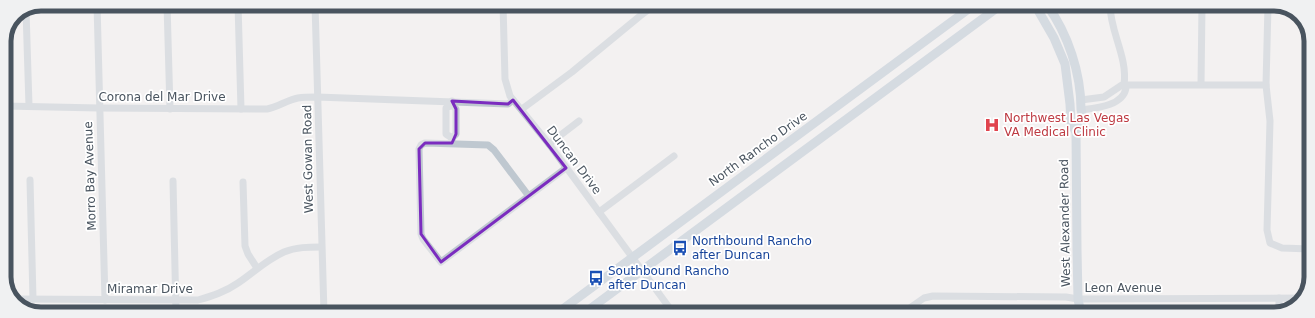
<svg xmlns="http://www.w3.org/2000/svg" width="1315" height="318" viewBox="0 0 1315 318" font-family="'DejaVu Sans',sans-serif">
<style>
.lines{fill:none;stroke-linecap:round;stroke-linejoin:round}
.minor{stroke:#bfc8d0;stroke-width:7}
.major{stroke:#b2c0cf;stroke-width:9}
.marked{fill:none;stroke:#7b2cbf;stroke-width:3;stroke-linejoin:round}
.labels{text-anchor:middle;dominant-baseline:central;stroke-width:3.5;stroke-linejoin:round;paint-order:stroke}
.street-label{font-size:12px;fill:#49545f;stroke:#fff}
.health-label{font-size:12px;fill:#be3a42;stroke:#fff;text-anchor:start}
.transit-label{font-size:12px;fill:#164399;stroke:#fff;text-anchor:start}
.rim{fill:none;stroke:#49545f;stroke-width:5}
</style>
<rect width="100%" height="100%" fill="#f3f1f1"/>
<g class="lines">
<g class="minor">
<path d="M97,4l8,296"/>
<path d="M167,4l3,105"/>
<path d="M238,4l3,105"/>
<path d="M315,4l9,309"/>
<path d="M503,4l2,75 5,17 39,48 125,170"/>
<path d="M1268,5l-2,80 4,36 -3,109 3,13 12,5 28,1"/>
<path d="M26,10l3,96"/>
<path d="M1201,84l1,-79"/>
<path d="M1081,100l23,-3 18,-12h144"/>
<path d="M452,101v4l4,4v25l-4,4v5"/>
<path d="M4,106l95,2 168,1c11,-2 20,-9 31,-11 6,-1 13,-1 19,-1l191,7 5,-4"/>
<path d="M522,109l50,-37 68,-56 16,-12"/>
<path d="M1081,110c15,-2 42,-4 45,-22l-2,-3c4,-28 -14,-53 -14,-80"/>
<path d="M452,138l-6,-4v-26l6,-3"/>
<path d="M549,144l30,-23"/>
<path d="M30,180l3,119"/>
<path d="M173,181l3,132"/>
<path d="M243,182l2,64 3,8 9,14"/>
<path d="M528,195l-34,-45 -6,-5 -63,-2 -4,2 -2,4 2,85 2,5 18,23 125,-94"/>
<path d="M599,212l75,-56"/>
<path d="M1279,298v14"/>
<path d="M12,299l186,1c14,-4 27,-8 40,-17 15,-10 28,-23 46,-31 12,-5 25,-5 37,-5"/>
<path d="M901,314l23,-16 9,-2 133,1 12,2 224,-1"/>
</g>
<g class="major">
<path d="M1035,5l19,33 11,26 5,40 1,19 5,9 1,118 1,49 3,15"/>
<path d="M1047,5c21,29 34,68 34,104 1,4 2,11 0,15 0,3 -3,6 -5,8"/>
<path d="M556,314l418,-309"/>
<path d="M583,314l418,-309"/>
</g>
</g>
<path d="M0 0H1315V318H0ZM513,100l53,68 -125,94 -20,-28 -2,-85 6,-6h27l4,-9v-25l-4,-8 56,3z" fill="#f3f1f1" fill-opacity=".55" fill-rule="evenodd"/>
<path class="marked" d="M513,100l53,68 -125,94 -20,-28 -2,-85 6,-6h27l4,-9v-25l-4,-8 56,3z"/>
<defs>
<g id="hospital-bare" transform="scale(1.2)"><path d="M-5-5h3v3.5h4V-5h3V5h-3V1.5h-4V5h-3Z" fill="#e0444e" stroke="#fff" stroke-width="2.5" paint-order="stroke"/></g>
<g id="bus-bare" transform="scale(1.2)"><path d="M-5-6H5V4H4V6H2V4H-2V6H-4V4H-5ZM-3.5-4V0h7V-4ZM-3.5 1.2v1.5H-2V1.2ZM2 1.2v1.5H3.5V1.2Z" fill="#1a4fb4" stroke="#fff" stroke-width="2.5" paint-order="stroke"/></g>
</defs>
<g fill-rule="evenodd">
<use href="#hospital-bare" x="992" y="125"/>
<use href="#bus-bare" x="680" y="248"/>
<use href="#bus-bare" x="596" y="278"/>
</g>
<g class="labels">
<g class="street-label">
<text x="162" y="97">Corona del Mar Drive</text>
<text transform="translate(758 149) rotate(-36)">North Rancho Drive</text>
<text transform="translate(308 159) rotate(-91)">West Gowan Road</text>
<text transform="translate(574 160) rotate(53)">Duncan Drive</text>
<text transform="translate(90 176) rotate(-92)">Morro Bay Avenue</text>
<text transform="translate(1065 223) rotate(-91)">West Alexander Road</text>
<text x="1123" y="288">Leon Avenue</text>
<text x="150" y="289">Miramar Drive</text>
</g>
<g class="health-label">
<text x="1004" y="118">Northwest Las Vegas<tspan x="1004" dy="14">VA Medical Clinic</tspan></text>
</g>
<g class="transit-label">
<text x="692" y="241">Northbound Rancho<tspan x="692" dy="14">after Duncan</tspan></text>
<text x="608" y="271">Southbound Rancho<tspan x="608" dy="14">after Duncan</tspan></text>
</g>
</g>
<path d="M0 0H1315V318H0ZM41 11H1274A30 30 0 0 1 1304 41V277A30 30 0 0 1 1274 307H41A30 30 0 0 1 11 277V41A30 30 0 0 1 41 11Z" fill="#f0f1f2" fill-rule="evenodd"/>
<path class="rim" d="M41 11H1274A30 30 0 0 1 1304 41V277A30 30 0 0 1 1274 307H41A30 30 0 0 1 11 277V41A30 30 0 0 1 41 11Z"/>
</svg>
